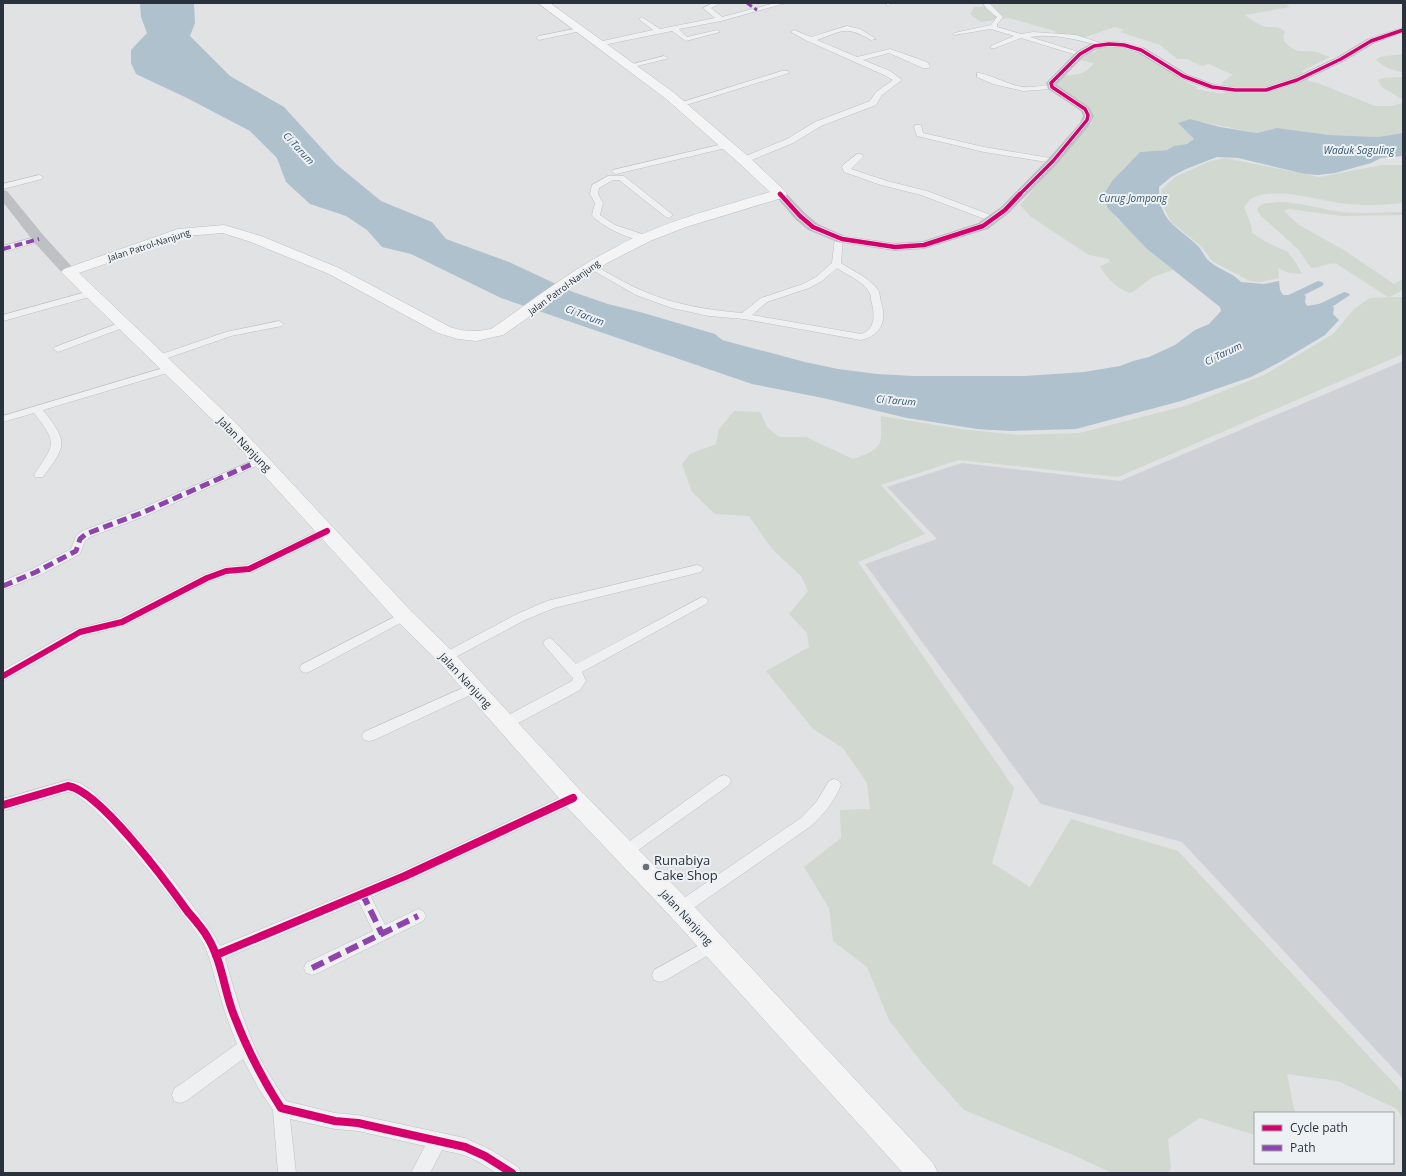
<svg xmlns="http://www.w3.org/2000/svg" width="1406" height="1176" viewBox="0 0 1406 1176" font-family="'Open Sans',sans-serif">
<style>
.built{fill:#ced2d7}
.green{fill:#d1d8d0}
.water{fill:#b0c1ce}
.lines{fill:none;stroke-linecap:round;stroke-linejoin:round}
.canal{fill:#b0c1ce;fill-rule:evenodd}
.street-casing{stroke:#bec0c2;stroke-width:1}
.primary-casing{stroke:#bcbfc2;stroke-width:1}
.street{fill:#eff0f1;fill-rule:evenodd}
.secondary{fill:#bec1c4;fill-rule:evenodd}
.primary{fill:#f4f4f5;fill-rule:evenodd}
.quiet-far3{stroke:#8e44ad;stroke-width:3;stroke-dasharray:6 3;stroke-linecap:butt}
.quiet-far2{stroke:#8e44ad;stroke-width:4;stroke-dasharray:8 4;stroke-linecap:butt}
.quiet-far1{stroke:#8e44ad;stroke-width:5;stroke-dasharray:10 5;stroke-linecap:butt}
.quiet{stroke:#8e44ad;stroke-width:6;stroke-dasharray:13 6;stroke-linecap:butt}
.cycleway-far3-casing{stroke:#edf1f4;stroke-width:5}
.cycleway-far2-casing{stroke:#edf1f4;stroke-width:6}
.cycleway-far1-casing{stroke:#edf1f4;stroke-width:8}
.cycleway-casing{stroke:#edf1f4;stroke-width:10}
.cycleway-far3{stroke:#d6006c;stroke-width:3.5}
.cycleway-far2{stroke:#d6006c;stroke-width:4.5}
.cycleway-far1{stroke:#d6006c;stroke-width:6}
.cycleway{stroke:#d6006c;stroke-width:8}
.poi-dot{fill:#686f77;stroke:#edf1f4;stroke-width:1.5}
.labels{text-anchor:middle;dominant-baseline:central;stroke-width:4;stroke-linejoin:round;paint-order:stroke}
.far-street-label{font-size:9px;fill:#28313c;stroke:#edf1f4}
.far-water-label{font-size:10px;font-style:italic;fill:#35546d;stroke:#edf1f4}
.street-label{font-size:11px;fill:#28313c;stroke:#edf1f4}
.near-poi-label{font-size:13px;fill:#28313c;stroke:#edf1f4;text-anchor:start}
</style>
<rect width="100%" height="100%" fill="#e0e2e4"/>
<path class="built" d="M1403,361v718l-221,-237 -141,-38 -176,-240 72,-25 -50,-52 75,-24 158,18z"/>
<g class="green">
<path d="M990,3l296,1 4,3 -45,8c6,4 12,9 18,11 8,3 14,-2 22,6l-2,4 1,5c13,15 19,8 33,11 5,2 9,4 13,5l-28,14 7,10 9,2 57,23h16l12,-3v30l-25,4 -48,-2 -53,-7 -20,5 -55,-11 -24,1 16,16 -7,5 -11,2 -9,4 -27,2 -17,17 -8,48 14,12 18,20 26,21 -20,7 -22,16c-11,-2 -27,-17 -31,-27l10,-4 -1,-3 -20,-4 -40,-26 -19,-13 -10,-11c23,-28 48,-54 72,-82l-1,-11 -11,-11 -26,-16 11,-10c12,1 22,-2 29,-12l-14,-3 6,-6 9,-2 3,-4c12,-2 27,-3 39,2 22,11 37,29 61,37l-2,2 27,5 3,-7 -5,-4 12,-8 -24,-11 -7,2 -15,-7h-10l-17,-14 -40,-13 4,-2 -9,-3 -30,10 -30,-4v-2l-46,-13 -28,4 -11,-8 4,-7 15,-1z"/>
<path d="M1403,54v48l-1,-3 -20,-12 -4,-7 5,-2 19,-1v-5l-15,-4 -11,-8 4,-3z"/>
<path d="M1226,158l93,19 63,-12h21v38c-19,2 -37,3 -56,1 -26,-3 -70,-18 -95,-6 -3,2 -5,6 -8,9 3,9 8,16 8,26l18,11 18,8 8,11 6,11 -13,-1 -11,-5 1,10 -20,4 -9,-1 -38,-20 -10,-14 -31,-25 -7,-14 -3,-18 14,-13 35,-16z"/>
<path d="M1278,202c22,0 42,7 64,10 20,2 41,0 61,0v3l-62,1 -52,-7 -5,2 15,14 45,25 50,34 9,-5v11l-13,7h13v57l-285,123 -159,-17 -78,25 44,49 -67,28 156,226 -22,75 38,24 41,-68 107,32 225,242v27l-6,-11 -59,-28 -51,-7 8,39h-40v22l-55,-17 -32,21 3,29 -2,5h-57l-41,-19 -107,-44 -42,-47 -33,-43 -22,-53 -34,-26 -4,-33 -25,-41 37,-29 -1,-28 30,-1 -3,-26 -24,-35 -30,-19 -47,-58 43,-24 -2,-14 -18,-19 19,-23 -7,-15 -29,-27 -23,-33 -34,-2 -23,-22 -10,-28 8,-10 26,-10 3,-15 15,-18 26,1 7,15 12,10h27l47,22c10,-4 27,-8 28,-21 1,-7 -1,-15 0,-22l79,13 58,6 61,-2 106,-27 79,-31 69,-41 21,-25 16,-11 18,-1 -51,-33c-10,-2 -16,4 -26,4l-13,-19 -38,-34 -3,-6 5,-5z"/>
</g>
<path class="water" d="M140,3h54l1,20 -5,13 40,40 54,31 52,57 45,37 51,21 14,17 63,23 64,30 35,12 32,8 75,22 7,6 83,22 33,7 39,5 37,2h111l59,-4 36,-6 13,-5 16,-4 26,-12 20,-15 14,-6 12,-13 -1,-4 -73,-58 -40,-42 -3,-13 8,-13 28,-29 27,-2 7,-4 13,-2 7,-5 -16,-16 12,-4 30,8 37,6 20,-5 53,7 48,2 25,-4v23l-22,2 -10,5 -36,10 -17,2 -13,-1 -67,-16 -21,-1 -31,12 -15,8 -12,10c0,35 17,38 38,58 5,5 8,13 13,17 10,8 23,11 31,20l23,2 15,-3 1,9 3,5h7l7,-3 9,4 -1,6 2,4 17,-3 10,4 -1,7 6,6 -14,15 -45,27 -29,15 -70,24 -105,28 -66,2 -33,-2 -70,-11 -84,-20 -71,-14 -251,-86 -90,-44 -29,-7 -15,-17 -21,-14 -36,-12 -24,-22 -9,-24 -27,-27 -63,-33 -51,-24 -5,-11v-13l16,-17 -6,-16z"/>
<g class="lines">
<g class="canal">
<path d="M1318,281l4,1 2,2 -2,2 -36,18h-8l-2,-2 2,-2z"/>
<path d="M1344,292l4,1 2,2 -15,10 -26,12 -4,-2 -2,-2 2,-2z"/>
</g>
<g class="street-casing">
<g id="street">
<path d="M713,3l6,1 -8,4 11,9 53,-14h11l-65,18 -42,8 8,8 30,-7 3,2 -34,9 -14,-10 -74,15 -3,-2 3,-2 55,-12 -13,-10 -1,-1 3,-2 18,12 55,-11 -12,-10z"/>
<path d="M885,3h6v1l-3,2z"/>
<path d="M983,3h6l14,14 -6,7v3l24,7 12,-2 43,3 28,9 -3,2c-23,-6 -47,-13 -71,-9l52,16v2l-2,1 -59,-18 -26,10h-4v-2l23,-10 -23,-7 -37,6v-2l37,-8 6,-8 -11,-9z"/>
<path d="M847,26l13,3 16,10 -5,1c-26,-15 -28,-9 -54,0l40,17 33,-8 37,13 3,4 -1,2h-6l-34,-15 -26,7 27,11 12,9 -20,15 -6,10 -55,21 -28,17 -46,19h-6v-4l46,-19 28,-17 55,-21 6,-9 17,-12 -9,-5 -74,-33 -3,-1 -16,-9 3,-2 17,7z"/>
<path d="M579,28l3,2 -1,1 -42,9 -3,-2 3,-2z"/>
<path d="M664,56l4,2 -2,1 -37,9 -4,-2z"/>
<path d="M782,71h6l1,2 -106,33h-3l-4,-2z"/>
<path d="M977,73c8,-1 34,13 46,14 9,1 20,-2 29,-2l4,2 -4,2 -29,2 -30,-7 -16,-7z"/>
<path d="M915,125h6l2,8 61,14 72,12 1,2 -4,2 -69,-11 -67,-16 -3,-9z"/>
<path d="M727,143h3v4l-114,27 -4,-2 1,-2z"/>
<path d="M857,154h3l4,2 -13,13 36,12 40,10 69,26 1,2 -1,2h-6l-69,-26 -40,-10 -37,-13 -2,-5 1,-2z"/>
<path d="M39,175l4,2 -1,2 -39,10v-5z"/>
<path d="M608,176h16l49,39 -4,3 -3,-1 -47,-37h-6l-14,8 -1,6 5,9 -3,12 15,10 33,11 1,2 -1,2c-13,3 -48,-14 -56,-25l3,-12 -5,-9 2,-9z"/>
<path d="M839,235l4,3 -2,25c12,8 29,15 37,27 2,3 2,9 3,12 6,20 0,33 -20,38l-117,-21 -35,-3 -37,-8 -36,-13 -49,-28 4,-3 3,1c16,9 32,19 49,26 32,14 65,19 99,22l19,-15 42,-14 13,-7 16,-14 3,-25zM837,268c10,7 26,13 32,24 2,2 2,5 2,8 4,13 5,30 -10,34l-109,-19 15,-13 42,-14 13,-7z"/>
<path d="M39,236l4,3 -1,2 -39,11v-6z"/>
<path d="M90,291l3,1 2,2 -2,2 -90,25v-6z"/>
<path d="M279,321l5,3 -2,2 -51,10 -69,24h-6l-2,-2 2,-2 70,-24z"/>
<path d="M122,322l3,1 2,2 -2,2 -64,24 -3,1 -5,-3 2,-2z"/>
<path d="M170,366l5,3 -1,2 -131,39c25,32 24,35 0,67h-8l-1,-2c20,-31 25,-30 0,-62l-31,9v-6z"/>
<path d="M261,457l5,3 -1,2 -117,53 -58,22 -5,4 -5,13 -40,21 -37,15v-9l29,-12 39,-20 5,-13 6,-5 58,-22z"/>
<path d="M327,527l4,1 2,3 -2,3 -78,38 -26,3 -16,6 -85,44 -42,11 -81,45v-11l73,-41 43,-11 84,-43 23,-8 21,-2z"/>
<path d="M697,565l4,1 2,3 -2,3 -147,36 -29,12 -75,40 -4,2 -4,-2 -2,-3 2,-3 75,-40 30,-13z"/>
<path d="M702,597l4,1 2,3 -2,3 -124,68 4,9 -6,9 -69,37 -5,1 -5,-1 -2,-4 2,-4 71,-38 1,-3 -4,-4 -24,-28 -2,-3 2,-3 4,-2 4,2 23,24z"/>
<path d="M404,612l4,1 2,3 -2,3 -97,52 -5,2 -5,-2 -1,-3 1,-3z"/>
<path d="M474,683l5,2 1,3 -1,3 -105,49 -5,1 -5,-1 -2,-4 2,-4z"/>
<path d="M724,775l5,2 2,4 -2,4 -99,71 -5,2 -5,-2 -2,-4 2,-4 99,-71z"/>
<path d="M834,779l5,2 2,4c-7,17 -17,29 -30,41l-126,88 -5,2 -5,-2 -3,-5 3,-5 126,-86 16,-17 12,-20z"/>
<path d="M68,780l12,3 12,8 24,22 49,56 48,64 7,13 180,-74 168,-78 5,-2 5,2 2,4 -2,4 -168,78 -39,17 14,28 33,-16 5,2 3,5 -3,5 -105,52 -6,2 -6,-2 -2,-5 2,-5 67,-32 -14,-29 -134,56c8,29 16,57 28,85 8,20 21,39 33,58l49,12 23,2 107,23 26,12 27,17 3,6h-25l-17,-11 -15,-7 -22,-5 -12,23h-19l14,-27 -67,-15 -23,-2 -45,-10 6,54h-18l-5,-63 -14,-21 -16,-30 -57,42 -6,2 -6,-2 -2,-6 2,-6 63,-45c-7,-17 -13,-34 -18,-52 -5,-16 -8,-34 -16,-49 -15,-26 -110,-148 -135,-151l-65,19v-12z"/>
<path d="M712,938l5,2 3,5 -3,5 -51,30 -6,2 -6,-2 -2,-5 2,-5z"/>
</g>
</g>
<g class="primary-casing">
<path id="primary" d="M538,3h12l123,89 76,65 36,34 2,3 -2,3 -99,30 -36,14 -43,22 -104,72 -27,6 -18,-2 -20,-6 -109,-59 -78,-32 -28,-9 -38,3 -106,37 155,148 177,190 42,41 128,139 108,110 244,262 5,10h-35l-232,-256 -106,-112 -126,-143 -42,-41 -175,-192 -161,-157 3,-3 114,-40 46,-4 37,11 78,32 111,59c14,5 26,5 41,2 41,-28 81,-60 125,-82 48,-26 102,-39 154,-55l-31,-29 -74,-65z"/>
</g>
<use href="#street" class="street"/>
<g class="secondary">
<path d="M1403,27v6l-28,10 -30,18 -44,21 -35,11h-31l-27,-4 -29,-11 -42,-26 -14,-4 -14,-1 -12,2 -13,7 -27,28v1l32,22 5,9 -5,10 -32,38 -48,49 -21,16 -64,20 -29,2 -58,-9 -29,-12 -13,-11 -21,-25 2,-3h8l21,22 13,11 27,12 50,7 28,-2 55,-18 23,-16 48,-49 31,-35 3,-7 -2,-5 -33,-22 -2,-6 30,-31 14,-8 19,-3 15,1 21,6 42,26 27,10 21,3h30l28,-9 44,-21 30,-18z"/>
<path d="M3,190l4,1 37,45 30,33 2,3 -2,3h-10l-30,-33 -31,-40z"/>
</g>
<use href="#primary" class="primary"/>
<path class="quiet-far3" d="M747,3l10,7"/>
<path class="quiet-far2" d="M3,249l36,-10"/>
<path class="quiet-far1" d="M3,586l33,-14 40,-21 4,-12 6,-5 58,-22 117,-52"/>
<g class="quiet">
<path d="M362,893l20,41"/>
<path d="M312,968l106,-52"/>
</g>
<g class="cycleway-far3-casing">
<g id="cycleway-far3">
<path d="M780,194l1,1"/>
<path d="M1019,195l34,-34 34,-41 1,-5 -3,-6 -33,-22 -1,-4 29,-29 14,-8 15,-2 15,1 17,5 42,26 29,11 23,3h31l31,-10 44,-21 30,-18 32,-11"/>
</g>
</g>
<g class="cycleway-far2-casing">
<path id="cycleway-far2" d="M780,194l20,22 13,11 29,12 53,8 29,-2 59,-19 22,-16 15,-16"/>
</g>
<g class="cycleway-far1-casing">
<path id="cycleway-far1" d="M3,676l77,-44 42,-10 85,-44 19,-7 23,-2 78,-38"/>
</g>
<g class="cycleway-casing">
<g id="cycleway">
<path d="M3,805l65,-19c31,4 100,98 120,126 7,8 15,17 20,26 13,22 16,49 24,72 13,35 29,67 49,98l54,13 23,2 107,24 20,9 27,17"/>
<path d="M216,955l189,-79 168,-78"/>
</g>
</g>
<use href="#cycleway-far3" class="cycleway-far3"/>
<use href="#cycleway-far2" class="cycleway-far2"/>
<use href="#cycleway-far1" class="cycleway-far1"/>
<use href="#cycleway" class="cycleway"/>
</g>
<circle class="poi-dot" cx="646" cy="867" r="4"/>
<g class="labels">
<g class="far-street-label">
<text transform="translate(149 245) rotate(-18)">Jalan Patrol-Nanjung</text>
<text transform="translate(564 287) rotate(-36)">Jalan Patrol-Nanjung</text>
</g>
<g class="far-water-label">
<text transform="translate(299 148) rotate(47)">Ci Tarum</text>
<text x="1359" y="150">Waduk Saguling</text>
<text x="1133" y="198">Curug Jompong</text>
<text transform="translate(585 315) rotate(21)">Ci Tarum</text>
<text transform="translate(1223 353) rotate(-26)">Ci Tarum</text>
<text transform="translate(896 400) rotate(5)">Ci Tarum</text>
</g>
<g class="street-label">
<text transform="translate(245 444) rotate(46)">Jalan Nanjung</text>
<text transform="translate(466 680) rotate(47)">Jalan Nanjung</text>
<text transform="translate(687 917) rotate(47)">Jalan Nanjung</text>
</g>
<g class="near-poi-label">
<text x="654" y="860">Runabiya<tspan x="654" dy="15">Cake Shop</tspan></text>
</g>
</g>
<rect width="1406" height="1176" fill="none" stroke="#28313c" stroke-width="8"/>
<rect x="1254" y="1112" width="140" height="52" fill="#edf1f4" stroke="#9ea4aa"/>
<rect x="1262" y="1125" width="20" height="6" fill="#d6006c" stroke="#9ea4aa"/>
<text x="1290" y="1132" font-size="12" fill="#28313c">Cycle path</text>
<rect x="1262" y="1145" width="20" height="6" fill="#8e44ad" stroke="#9ea4aa"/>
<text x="1290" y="1152" font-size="12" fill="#28313c">Path</text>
</svg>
